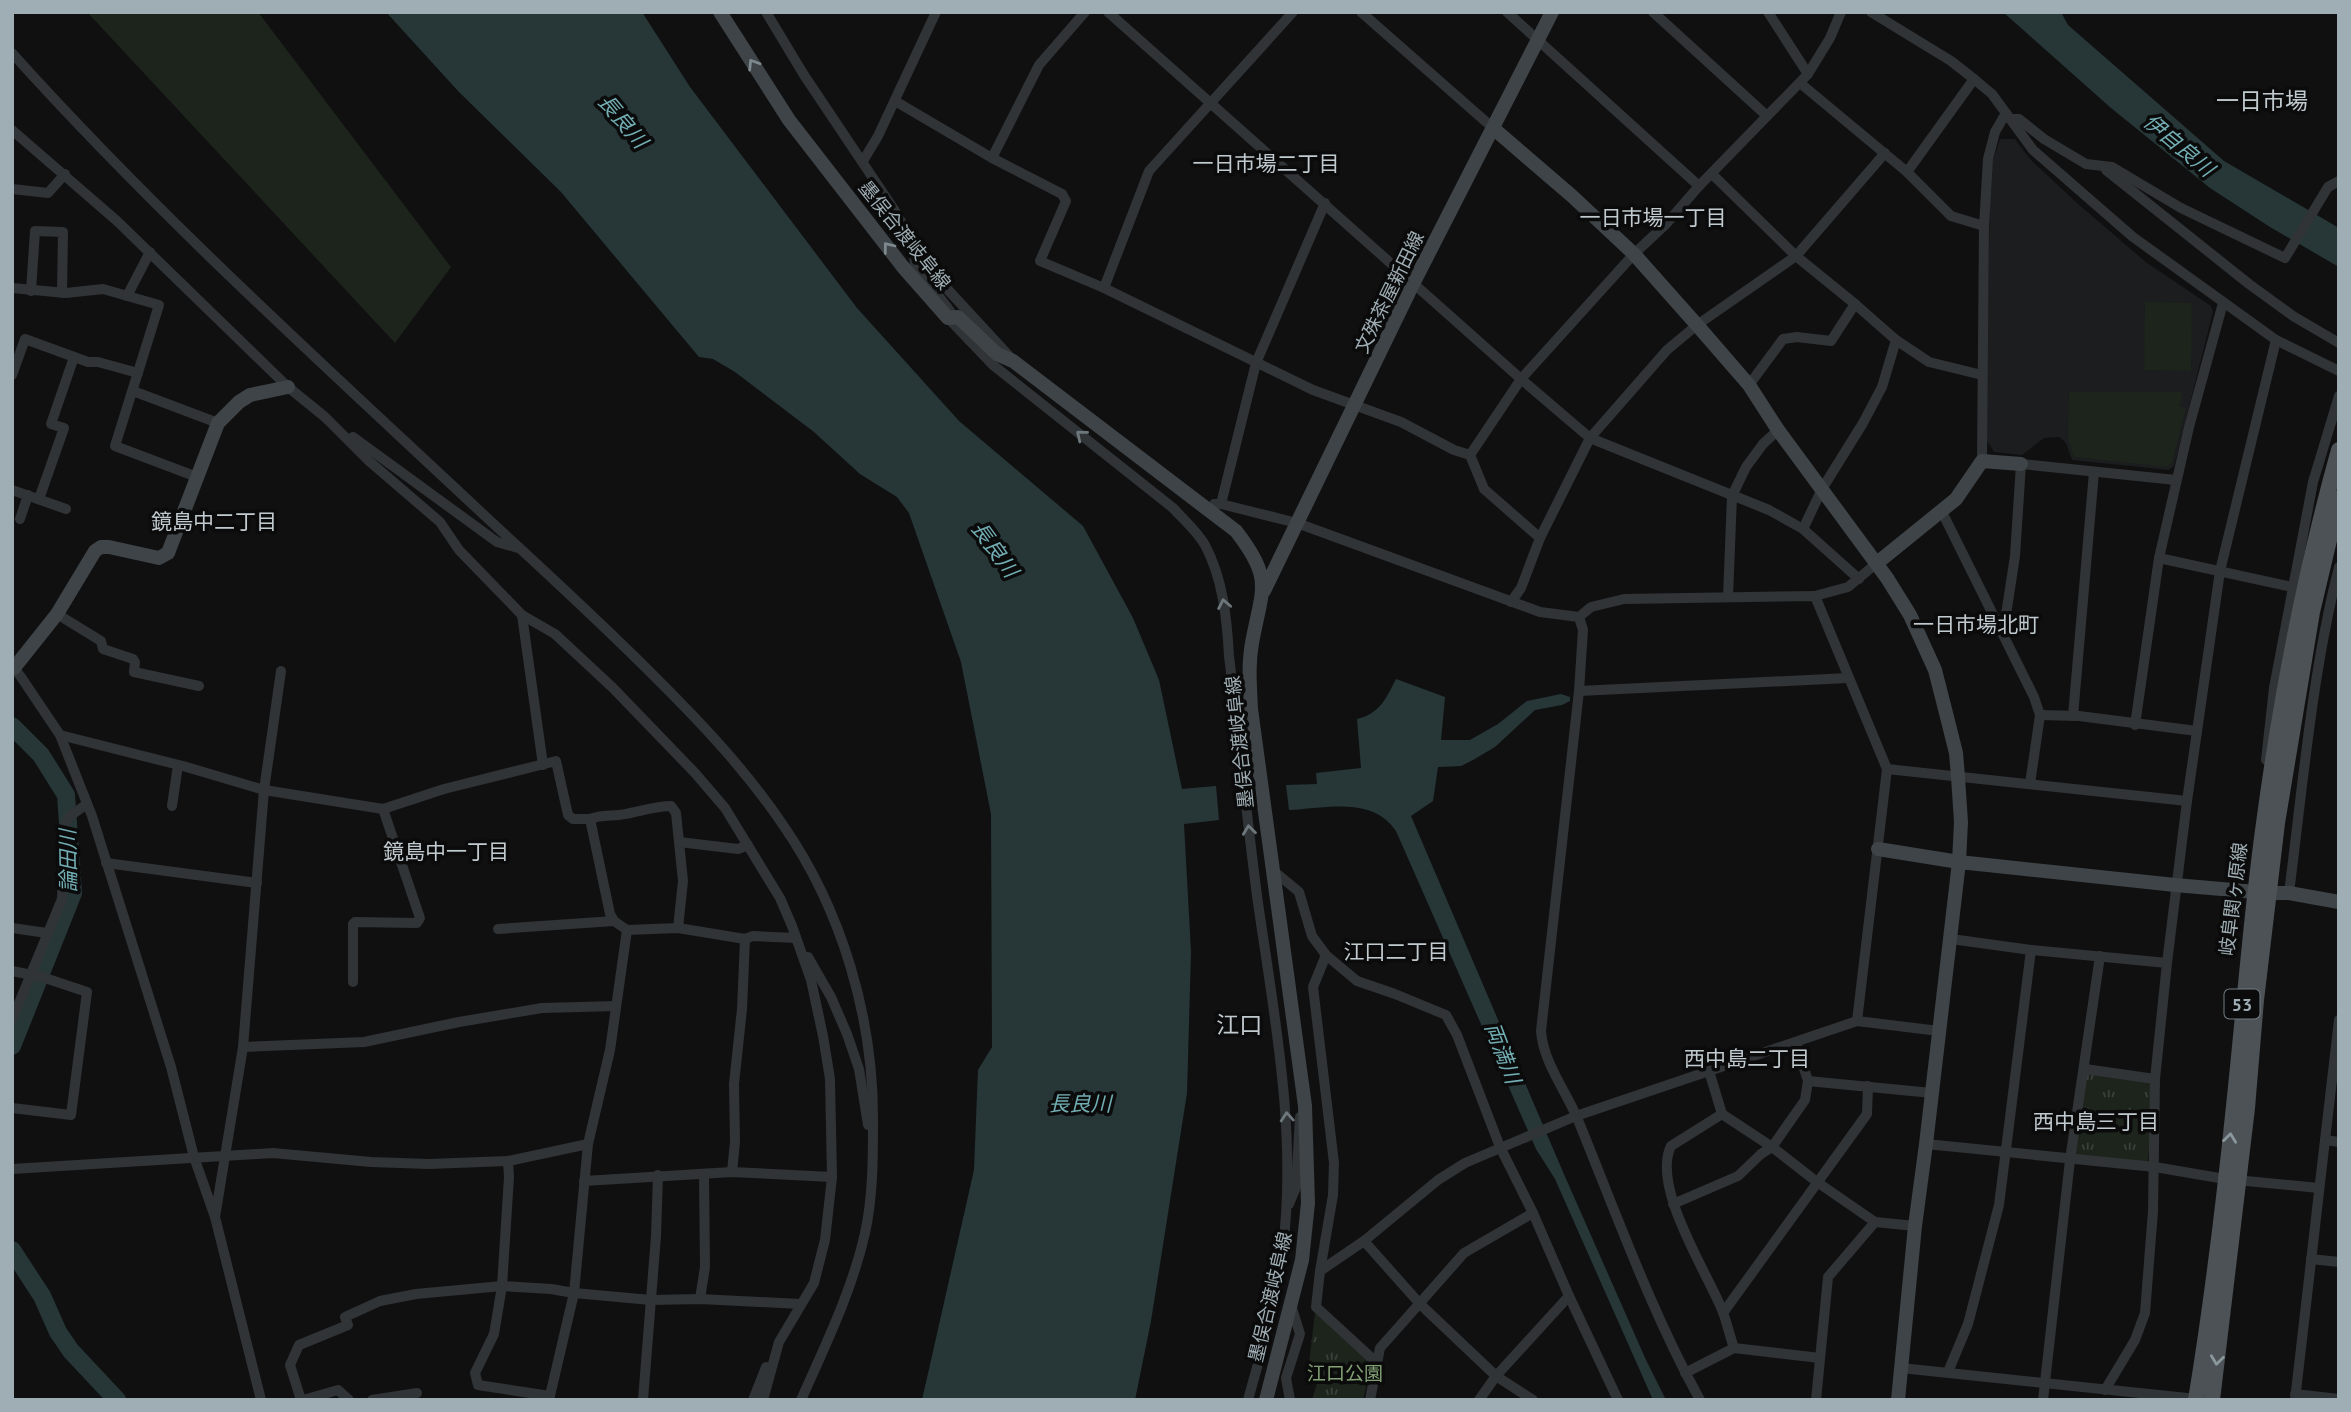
<svg xmlns="http://www.w3.org/2000/svg" width="2351" height="1412" viewBox="0 0 2351 1412" font-family="'PT Sans','Noto Sans JP',sans-serif">
<style>
.built{fill:#1b1d1e}
.park{fill:url(#park-tufts)}
.garden{fill:#1d241c}
.water{fill:#273738}
.lines{fill:none;stroke-linecap:round;stroke-linejoin:round}
.river{stroke:#273738;stroke-width:18}
.street{stroke:#303437;stroke-width:10}
.secondary{stroke:#3e4447;stroke-width:14}
.primary{stroke:#4c5256;stroke-width:16}
.oneway{stroke:#7d898e}
.oneway2{stroke:#6d777c}
.oneway3{stroke:#8a979c}
.labels{text-anchor:middle;dominant-baseline:central;stroke-width:7;stroke-linejoin:round;paint-order:stroke}
.shield{fill:#0b0b0c;stroke:#737d82;stroke-width:2}
.shield-label{font-size:18px;font-weight:bold;fill:#9faeb4}
.street-label{font-size:19px;fill:#9faeb4;stroke:#0b0b0c}
.park-label{font-size:19px;fill:#83a174;stroke:#0b0b0c}
.water-label{font-size:21px;font-style:italic;fill:#72aeb3;stroke:#0b0b0c}
.neighbourhood-label{font-size:21px;fill:#c1cacf;stroke:#0b0b0c}
.quarter-label{font-size:23px;fill:#c1cacf;stroke:#0b0b0c}
</style>
<defs>
<pattern id="park-tufts" width="24" height="20" patternUnits="userSpaceOnUse" patternTransform="scale(1.75)"><rect width="24" height="20" fill="#1d241c"/><path d="M3 7l-1-3M5 7V3M7 7l1-3M15 17l-1-3M17 17v-4M19 17l1-3" fill="none" stroke="#3b413b"/></pattern>
</defs>
<rect width="100%" height="100%" fill="#101011"/>
<path class="built" d="M2000,139h15l15,20 48,45 69,59 64,43 2,6 -39,154 -5,4 -97,-10 -6,-17 -7,-6 -15,1 -22,17 -28,-3 -8,-13 4,-255 3,-24z"/>
<g class="park">
<path d="M2087,1072l69,10 -9,85 -72,-11z"/>
<path d="M1315,1313l57,50 -9,37h-51l10,-33 -13,-4z"/>
</g>
<g class="garden">
<path d="M87,12h171l193,255 -56,76z"/>
<path d="M2145,302l47,1 -1,68 -47,-1z"/>
<path d="M2069,392h114l-4,14 7,2 -14,54 -5,5 -93,-10 -6,-19z"/>
</g>
<g class="water">
<path d="M386,12h256l48,75 167,221 102,113 124,105 50,92 26,62 23,109 34,-3 3,34 -35,4 7,128 -4,141 -36,228 -16,79h-213l52,-230 4,-100 14,-23 -1,-233 -30,-152 -52,-149 -12,-16 -37,-23 -46,-42 -79,-60 -22,-13 -14,-2 -138,-165 -102,-100z"/>
<path d="M2003,12h58l7,13 156,136 115,67v39l-69,-40 -60,-39 -99,-80z"/>
<path d="M1396,679l49,18 -4,43h29l28,-16 29,-23 34,-7 9,3v4l-8,4 -27,5 -40,37 -22,13 -12,6 -23,1 -5,34 -22,15 152,356 83,188 20,40h-13l-98,-221 -19,-30 -140,-318c-23,-35 -71,-23 -107,-21l-3,-25 31,-1 -1,-11 45,-5 -4,-49c22,-5 29,-20 39,-40z"/>
</g>
<g class="lines">
<g class="river">
<path d="M12,726l29,29 25,40 7,98 -61,153"/>
<path d="M12,1250l30,46 16,36 13,19 46,49"/>
</g>
<g class="street">
<path d="M766,12l38,63 91,136 30,54 85,92"/>
<path d="M1108,12l413,367 69,59 179,72 34,19"/>
<path d="M1361,12l132,116"/>
<path d="M1507,12l192,174"/>
<path d="M1653,12l114,104"/>
<path d="M1768,12l40,62"/>
<path d="M1871,12l80,49 23,18 -67,93"/>
<path d="M12,53c143,159 301,302 457,448 64,60 130,119 192,182 45,45 86,89 122,142 59,85 91,194 90,297 0,36 0,75 -8,111 -13,58 -40,113 -64,167"/>
<path d="M1974,79l18,15 41,56 100,87 143,103 63,31"/>
<path d="M1800,83l107,89 44,44 33,10"/>
<path d="M895,101l97,57 70,36 4,7 -26,60 64,27 209,102 88,32 53,28 16,5"/>
<path d="M2010,119h9l25,20 42,25 26,3 69,41 104,50 43,-71 11,-6"/>
<path d="M12,130l105,91 171,166 37,30 44,44 71,61 19,28 63,65 33,19 58,54 82,85 30,35 55,90 12,28 19,54 12,56 7,43 2,98 -7,63 -11,43 -35,59 -16,58"/>
<path d="M992,158l47,-93 46,-53"/>
<path d="M863,161l15,-25 58,-124"/>
<path d="M2106,170l143,114 44,32 46,27"/>
<path d="M1712,174l84,82 59,48"/>
<path d="M12,189l36,4 17,-19"/>
<path d="M913,243l2,22 35,46 -2,7 45,47 180,143c11,12 24,23 32,37 18,34 22,74 24,111 10,82 18,165 29,247 17,117 40,235 24,353 -6,49 -21,96 -34,144"/>
<path d="M12,288l54,5 37,-4 56,16 -44,141 82,31"/>
<path d="M1104,288l45,-117 144,-159"/>
<path d="M31,291l4,-60 28,1 -1,61"/>
<path d="M127,296l23,-44"/>
<path d="M12,375l13,-36 63,23h10l40,11"/>
<path d="M1749,385l34,-46 14,-2 34,4 24,-37 41,36 33,22 53,13"/>
<path d="M133,391l85,32"/>
<path d="M353,437l144,105 21,6"/>
<path d="M1470,455l51,-76 113,-125 32,-30 33,-38 109,-112 22,-36 11,-26"/>
<path d="M1470,455l14,34 56,49"/>
<path d="M1982,461l2,-235 4,-67 7,-27 11,-19"/>
<path d="M12,490l54,19"/>
<path d="M39,499l25,-71 -13,-4 23,-67"/>
<path d="M1214,504h7l35,-141 69,-160"/>
<path d="M1221,504l76,19 243,89 39,5 12,-10 33,-8 191,-3 72,173 -30,252"/>
<path d="M1942,512l92,185 6,18 -10,69"/>
<path d="M20,519l8,-24"/>
<path d="M2159,558l133,29"/>
<path d="M1859,579l-56,-50 19,-40 41,-66 19,-36 14,-47"/>
<path d="M1815,596l33,-9 29,-24"/>
<path d="M1728,597l4,-101 14,-29 17,-23 15,-14"/>
<path d="M1511,602l10,-14 19,-50 50,-100 77,-88 30,-25 99,-69 89,-103"/>
<path d="M57,614l44,27 2,8 30,10 2,3 -1,10 65,14"/>
<path d="M522,615l21,150"/>
<path d="M1579,617l4,13 -4,61 -38,340c2,31 25,60 37,89 38,93 73,191 122,280"/>
<path d="M2002,632l1,2 12,-78 6,-92 155,16"/>
<path d="M12,670l2,-2 7,9 39,58 32,81 79,251 23,90 21,60 46,183"/>
<path d="M1579,691l269,-13"/>
<path d="M2040,715l39,1 118,15"/>
<path d="M2073,716l21,-244"/>
<path d="M2135,725l24,-167 30,-131 34,-124"/>
<path d="M60,735l123,31 81,24 119,19 61,-20 112,-28 12,54 5,4h17l20,95 4,7 13,9 51,-2 67,11 8,-3 43,2"/>
<path d="M2266,760l8,-72 39,-206 26,-86"/>
<path d="M1887,769l300,32"/>
<path d="M172,806l6,-41"/>
<path d="M590,819c10,-4 18,-3 29,-4 18,-2 34,-9 52,-9l5,7 7,68 -5,47"/>
<path d="M679,842l59,7 10,-4"/>
<path d="M106,863l151,20"/>
<path d="M1275,872l24,20 13,44 14,19"/>
<path d="M2289,893c14,-109 23,-220 50,-326"/>
<path d="M12,928l35,5"/>
<path d="M498,929l116,-8"/>
<path d="M1951,939l80,11 136,13 -12,116 -2,132 -8,102 -10,27 -30,50"/>
<path d="M808,957l23,40 16,37 12,35 9,56"/>
<path d="M2167,963l20,-162 33,-230 56,-231"/>
<path d="M12,971l30,6 45,15 -16,123 -59,-7"/>
<path d="M353,982v-58l2,-2 62,1 3,-5 -37,-109"/>
<path d="M12,1020l50,-121 3,-75 5,-8 17,-12"/>
<path d="M2339,1020l-14,120 14,2"/>
<path d="M243,1047l121,-5 95,-20 83,-14 74,-2"/>
<path d="M2085,1069l70,10"/>
<path d="M1709,1071l13,43 50,33 45,35 58,40 40,4"/>
<path d="M1808,1081l124,12"/>
<path d="M1722,1114l-51,32c-20,41 36,126 52,166 4,12 7,24 11,36"/>
<path d="M1926,1144l229,23 70,12 94,9"/>
<path d="M508,1161l1,16 -7,109 -8,48 -19,39 3,12 72,11"/>
<path d="M12,1169l261,-16 98,9 58,2 79,-3 80,-17"/>
<path d="M732,1172l3,-30 -1,-58 8,-75 3,-70"/>
<path d="M584,1181l148,-9 100,5"/>
<path d="M1289,1204l7,-17 4,-70"/>
<path d="M1673,1204l65,-28 23,-22 11,-7 33,-47 3,-19 -12,-38"/>
<path d="M215,1217l28,-170 21,-257 17,-119"/>
<path d="M1364,1241l56,63 76,72 37,24"/>
<path d="M2311,1259l28,3"/>
<path d="M1320,1271l13,-76 1,-32 -21,-176 13,-32 31,26 38,13 51,21 11,20 43,112 33,66 36,83 49,104"/>
<path d="M700,1299l5,-32 -1,-92"/>
<path d="M1723,1313l144,-199 1,-28"/>
<path d="M1377,1363l-61,-56 4,-36 44,-30 74,-61 27,-17 111,-47 281,-95 82,10"/>
<path d="M1901,1368l296,31"/>
<path d="M1948,1372l20,-48 31,-119 32,-255"/>
<path d="M1685,1373l49,-25 86,10"/>
<path d="M2295,1394l44,5"/>
<path d="M301,1400l-11,-35 9,-20 49,-20 -3,-8 35,-16 36,-7 86,-8 49,3 23,4 77,7 49,-1 100,5"/>
<path d="M303,1400l35,-10 11,10"/>
<path d="M372,1400l45,-7"/>
<path d="M549,1400l25,-107 14,-149 22,-94 17,-120"/>
<path d="M643,1400l13,-164 2,-61"/>
<path d="M753,1400l13,-33"/>
<path d="M1290,1400l-4,-22 14,-44 -9,-29"/>
<path d="M1370,1400l10,-52 24,-27 60,-68 69,-40"/>
<path d="M1479,1400l17,-24 73,-80"/>
<path d="M1816,1400l12,-123 47,-55"/>
<path d="M2043,1400l27,-240 30,-204"/>
<path d="M2295,1400l30,-260"/>
</g>
<g class="secondary">
<path d="M720,12l69,108 114,147 45,51 10,-1 39,37 16,7 223,170c38,49 26,57 16,112 -4,22 -2,43 -1,66l54,397 3,97 -6,57 -36,140"/>
<path d="M1493,128l79,68 62,58 63,71 52,60 29,45 109,148 23,37 25,55 12,47 9,36 2,24 3,45 -2,40 -33,282 -11,82 -17,174"/>
<path d="M1877,563l79,-64 26,-38 39,3"/>
<path d="M1264,591l149,-307 139,-272"/>
<path d="M12,665l2,3 43,-54 38,-63 6,-4h8l50,11 9,-5 50,-130 21,-21 11,-7 38,-8"/>
<path d="M1878,849l81,13 216,23 93,8h21l50,9"/>
</g>
<g class="primary">
<path d="M2196,1400c16,-98 28,-196 38,-294 10,-94 17,-189 30,-283 17,-126 41,-251 75,-373"/>
<path d="M2212,1400l35,-292 9,-108 21,-177 35,-211 27,-114"/>
</g>
</g>
<defs><path id="oneway-chevron" d="M-2-3.5L2.5 0L-2 3.5" fill="none" stroke-width="1.6" stroke-linecap="round" stroke-linejoin="round" transform="scale(1.75)"/></defs>
<g class="oneway">
<use href="#oneway-chevron" transform="translate(753 64) rotate(-122)"/>
<use href="#oneway-chevron" transform="translate(888 247) rotate(-128)"/>
</g>
<g class="oneway2">
<use href="#oneway-chevron" transform="translate(1081 435) rotate(-141)"/>
<use href="#oneway-chevron" transform="translate(1224 604) rotate(-101)"/>
<use href="#oneway-chevron" transform="translate(1249 830) rotate(-97)"/>
<use href="#oneway-chevron" transform="translate(1287 1117) rotate(-94)"/>
</g>
<g class="oneway3">
<use href="#oneway-chevron" transform="translate(2230 1138) rotate(-83)"/>
<use href="#oneway-chevron" transform="translate(2217 1360) rotate(97)"/>
</g>
<g class="labels">
<rect class="shield" x="2224.5" y="989.5" width="35" height="29" rx="5"/>
<g class="shield-label">
<text x="2242" y="1004">53</text>
</g>
<g class="street-label">
<text transform="translate(905 235) rotate(51)">墨俣合渡岐阜線</text>
<text transform="translate(1389 292) rotate(-64)">文殊茶屋新田線</text>
<text transform="translate(1239 742) rotate(-96)">墨俣合渡岐阜線</text>
<text transform="translate(2233 899) rotate(-83)">岐阜関ヶ原線</text>
<text transform="translate(1270 1297) rotate(-77)">墨俣合渡岐阜線</text>
</g>
<g class="park-label">
<text x="1345" y="1373">江口公園</text>
</g>
<g class="water-label">
<text transform="translate(623 121) rotate(50)">長良川</text>
<text transform="translate(2179 145) rotate(40)">伊自良川</text>
<text transform="translate(995 549) rotate(54)">長良川</text>
<text transform="translate(68 861) rotate(-91)">論田川</text>
<text transform="translate(1503 1053) rotate(69)">両満川</text>
<text x="1080" y="1103">長良川</text>
</g>
<g class="neighbourhood-label">
<text x="1266" y="163">一日市場二丁目</text>
<text x="1653" y="217">一日市場一丁目</text>
<text x="214" y="521">鏡島中二丁目</text>
<text x="1976" y="624">一日市場北町</text>
<text x="446" y="851">鏡島中一丁目</text>
<text x="1396" y="951">江口二丁目</text>
<text x="1747" y="1058">西中島二丁目</text>
<text x="2096" y="1121">西中島三丁目</text>
</g>
<g class="quarter-label">
<text x="2262" y="100">一日市場</text>
<text x="1239" y="1024">江口</text>
</g>
</g>
<rect width="2351" height="1412" fill="none" stroke="#9faeb4" stroke-width="28"/>
</svg>
